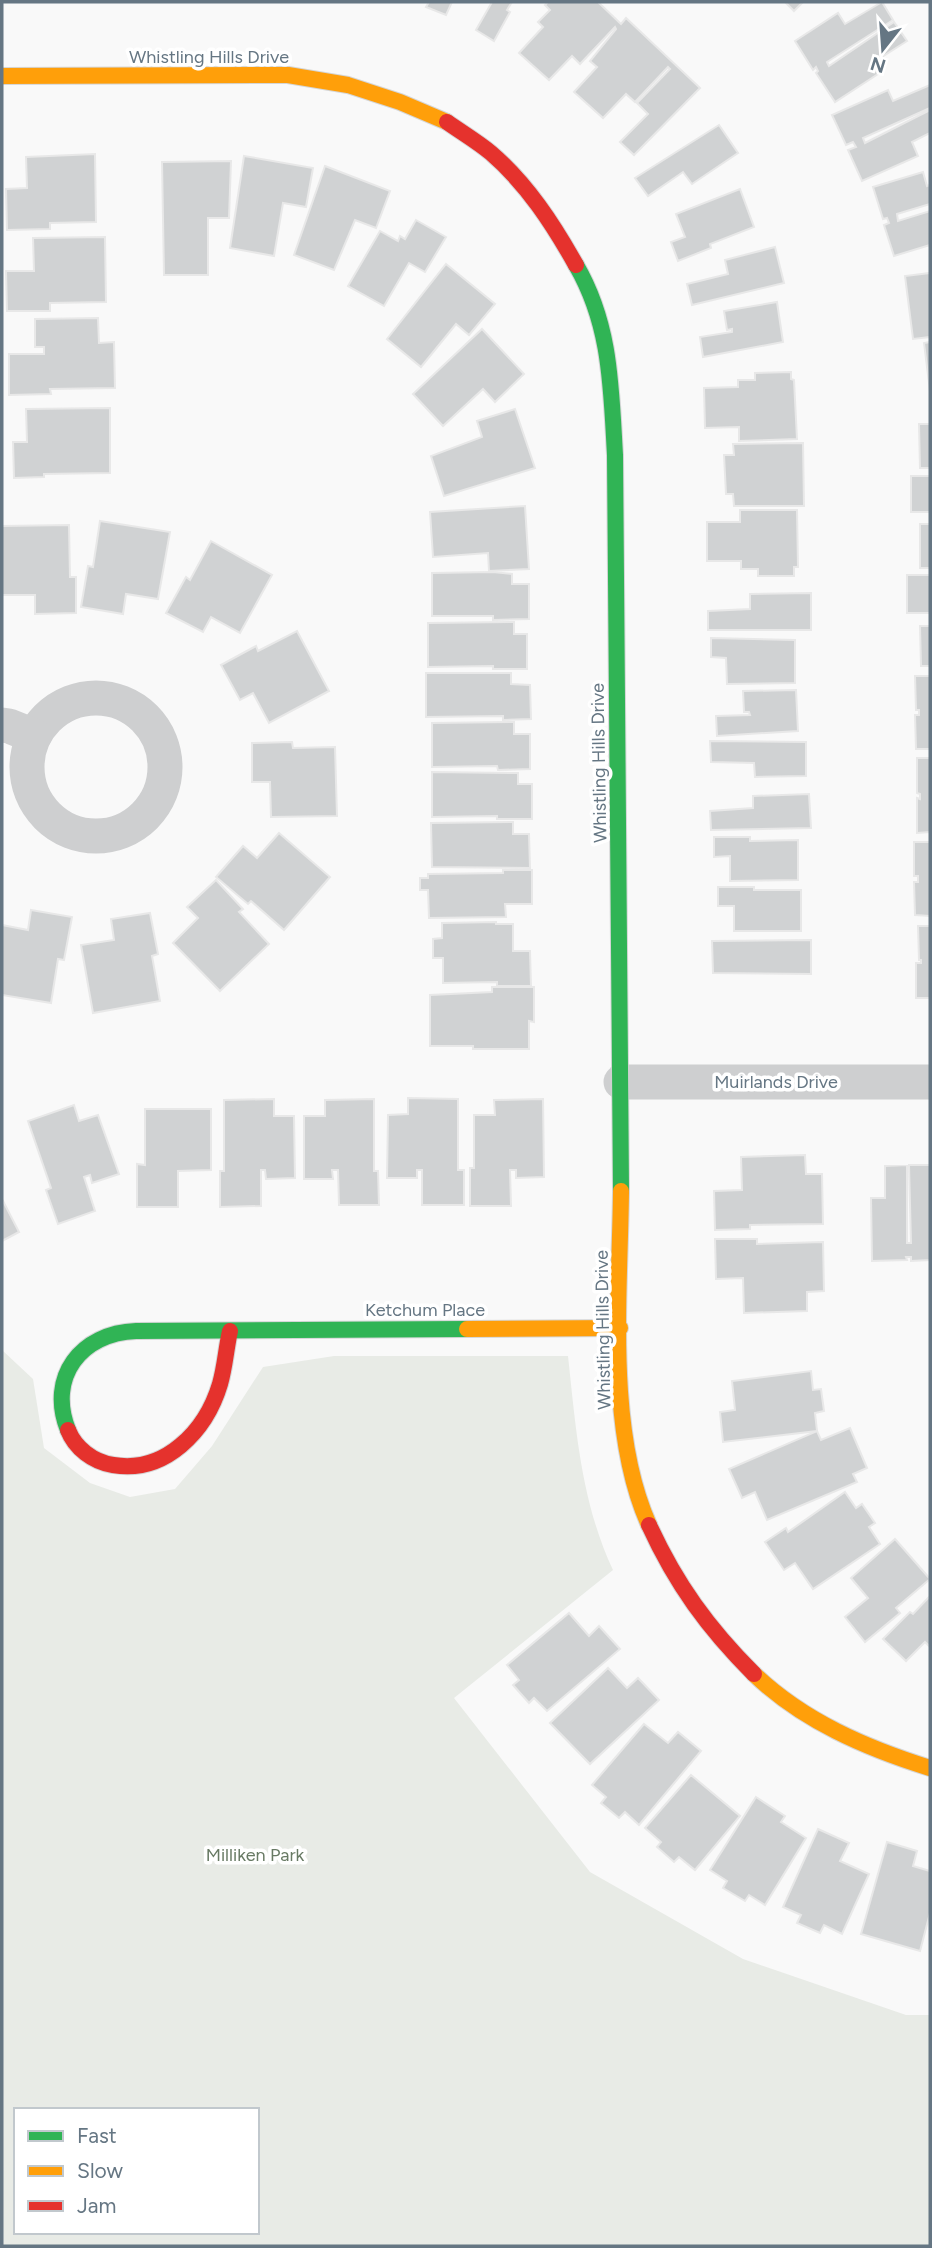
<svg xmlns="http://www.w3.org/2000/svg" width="932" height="2248" viewBox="0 0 932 2248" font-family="Figtree,sans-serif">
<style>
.green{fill:#e8ebe6;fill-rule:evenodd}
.building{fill:#d0d2d3;stroke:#e8e8e8;stroke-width:2}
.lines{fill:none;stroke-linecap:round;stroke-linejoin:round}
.fast-casing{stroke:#d5d6d7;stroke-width:18}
.slow-casing{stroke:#d5d6d7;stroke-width:18}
.jam-casing{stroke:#d5d6d7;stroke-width:18}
.street{stroke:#cecfd0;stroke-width:35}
.fast{stroke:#30b455;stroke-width:16}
.slow{stroke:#ff9f0a;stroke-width:16}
.jam{stroke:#e5322d;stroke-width:16}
.labels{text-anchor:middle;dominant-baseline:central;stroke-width:7;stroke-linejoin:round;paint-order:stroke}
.street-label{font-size:18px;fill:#657683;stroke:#fff}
.park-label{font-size:18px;fill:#687a64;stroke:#fff}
</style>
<rect width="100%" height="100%" fill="#f9f9f9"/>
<path class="green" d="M2,1350l31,29 11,69 46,35 40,14 45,-8 37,-43 51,-79 71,-11h234c8,73 13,146 45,214l-159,128 136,174 153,87 163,56h24v231h-928zM16,2110h241v122h-241z"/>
<g class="building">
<path d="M429,2h23l-6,13 -20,-8z"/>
<path d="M492,2h20l-5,8 3,2 -16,29 -18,-11z"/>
<path d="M548,2h50l23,22 5,-6 74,70 -66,67 -14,-13 28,-28 -11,-11 33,-34 -2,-2 -33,35 -9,-8 -23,24 -29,-26 23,-25 -7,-6 26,-32 -1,-2 -35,37 -8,-8 -23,24 -30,-27 24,-26 -5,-5 12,-12 -5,-5z"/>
<path d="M785,2h18l-9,9z"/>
<path d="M882,2l11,18 -66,42 2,4 65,-44 13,19 -36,23 7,10 -43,28 -19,-29 2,-2 -2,-4 -3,3 -18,-29 43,-28 7,11z"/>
<path d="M930,85v23l-67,30 2,5 65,-33v23l-18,9 6,14 -56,25 -14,-31 8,-3 -3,-5 -7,3 -14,-30 56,-25 5,11z"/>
<path d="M719,125l19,28 -46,31 -9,-12 -35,24 -13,-18z"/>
<path d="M95,154l1,68 -46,1v6l-43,1 -1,-41 21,-1 -1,-31z"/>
<path d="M244,156l69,12 -7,39 -23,-4 -9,53 -44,-8z"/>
<path d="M231,161l-2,57h-21v57h-44l-2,-113z"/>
<path d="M325,166l65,25 -14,37 -21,-8 -21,50 -40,-15z"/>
<path d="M923,172l4,14 3,-1v19l-33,10 1,7 32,-10v34l-36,11 -10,-31 5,-2 -2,-5 -4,1 -10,-32z"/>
<path d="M740,189l14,38 -44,17 1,4 -33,13 -7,-19 14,-5 -9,-23z"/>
<path d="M416,220l30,17 -21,35 -16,-9 -25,43 -36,-20 32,-55 18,10 2,-5 5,3z"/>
<path d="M105,237l1,65 -56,1v8h-43l-1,-40h28l-1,-33z"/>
<path d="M775,247l9,36 -92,22 -5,-21 41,-10 -3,-14z"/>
<path d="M446,264l49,40 -26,31 -13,-11 -35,43 -34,-28z"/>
<path d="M930,273v64l-17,2 -8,-63z"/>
<path d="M777,302l6,40 -80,15 -3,-20 32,-5v-3l-5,1 -3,-19z"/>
<path d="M98,318l1,25 15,-1 1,46 -65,1 1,5 -42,1v-41h35v-7h-9v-28z"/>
<path d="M482,329l42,45 -29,28 -12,-13 -40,37 -30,-32z"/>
<path d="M930,342v49l-6,-48z"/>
<path d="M791,372v7l3,1 3,59 -58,2v-14l-34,1 -1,-40 34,-1v-7h17v-7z"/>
<path d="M110,408v65l-66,1v3l-30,1 -1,-36h14l-1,-33z"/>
<path d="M515,409l20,59 -91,28 -13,-40 51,-19 -5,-16z"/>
<path d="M919,424h11v44h-10z"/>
<path d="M803,443l1,63h-70l-1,-12h-7l-2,-39h10l-1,-11z"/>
<rect x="911" y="476" width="19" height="36"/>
<path d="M525,506l4,63 -40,2 -1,-18 -55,4 -3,-45z"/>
<path d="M740,510h57l1,57h-4v9h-36v-7h-17v-8h-34v-39h33z"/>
<path d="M100,521l70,11 -12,67 -32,-5 -3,20 -42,-7 7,-41 5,1z"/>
<rect x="920" y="524" width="10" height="44"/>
<path d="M69,525l1,52h6v36l-41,1v-19h-33v-69z"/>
<path d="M211,541l61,34 -32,58 -29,-16 -8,15 -37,-19 20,-36 4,3z"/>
<path d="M493,572l19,2v10h17v35l-36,1v-4h-61v-43z"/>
<rect x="907" y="575" width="23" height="38"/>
<path d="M811,593v37h-103v-19l42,-2v-15z"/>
<path d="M514,622v12h13v35h-34v-3l-65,1v-44z"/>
<path d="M920,626h10v40h-9z"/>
<path d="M297,631l32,60 -60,32 -16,-30 -13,7 -19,-35 35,-19 2,5z"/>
<path d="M711,638l84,2v43l-68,1 -1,-26 -15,-1z"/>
<path d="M426,673h85v11l19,1 1,34 -28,1v-4l-77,1z"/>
<path d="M915,676h15v73h-14l-1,-34h4v-5h-3z"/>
<path d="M796,690l2,41 -81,5 -1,-20 34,-1 -1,-3h-5l-1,-21z"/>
<path d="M514,722v12h16v35l-32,1 -1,-4 -65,1v-44z"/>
<path d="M710,741l96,1v34l-51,1 -1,-14 -43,-1z"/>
<path d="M292,742l1,6 42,-1 2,69 -66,1 -1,-35h-18v-39z"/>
<path d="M917,758h13v74l-13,1v-35l3,1v-5l-3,-1z"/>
<path d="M432,772l86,1v11h14v35h-35v-3l-65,1z"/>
<path d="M809,794l2,34 -100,2 -1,-19 43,-3v-12z"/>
<path d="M513,822v12h16l1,34 -98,-1 -1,-44z"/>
<path d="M279,833l51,44 -46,53 -33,-29 -3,3 -32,-27 27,-31 14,12z"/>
<path d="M714,837h36v4l48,-1v40l-68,1v-25l-16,1z"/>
<path d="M914,842h16v74l-15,-1 -1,-33h4v-6h-4z"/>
<path d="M503,870h29v34h-27l1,13 -77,1 -1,-28h-8v-12h8v-4l75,-1z"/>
<path d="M216,880l27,29 -4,3 30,32 -49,47 -47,-48 25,-25 -11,-11z"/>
<path d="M718,887h36v3h47v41h-67v-25h-16z"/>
<path d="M31,910l41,7 -8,43 -6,-1 -7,44 -49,-8v-70l26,5z"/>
<path d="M150,913l8,41 -6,2 8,45 -67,12 -12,-68 33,-5 -3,-21z"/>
<path d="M496,922v2h17v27h17l1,35h-34v-4l-54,1v-25h-10v-19l9,-1v-15z"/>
<path d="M918,926h12v72h-14v-35h5v-3h-2z"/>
<path d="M811,940v34l-98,-1 -1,-32z"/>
<path d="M492,987h42v35l-5,-1v28h-56v-3h-43v-51l62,-3z"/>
<path d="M408,1098l50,1v71h6v35h-42v-35h-5v8h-30l1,-63 20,-1z"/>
<path d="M274,1099v17h20l1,62 -29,1 -1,-9h-4v36l-41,1v-36h4v-71z"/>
<path d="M374,1099v72h4l1,34h-40l-1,-35h-6l1,9h-29v-63h21v-16z"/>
<path d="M543,1099l1,78 -28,1v-8h-6l1,36h-41v-38h4v-53h21l-1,-15z"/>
<path d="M74,1105l5,16 19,-6 21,59 -27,9 -2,-8 -6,2 11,34 -37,13 -12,-34 5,-2 -23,-67z"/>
<path d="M145,1109h66v61l-33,1v36h-41v-43l8,1z"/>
<path d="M805,1155l1,19h16l1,50 -73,1v4l-35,1 -1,-39 28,-1 -1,-33z"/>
<path d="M907,1165v78h4l-2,-78h21v95l-19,1v-4h-5l1,3 -35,1 -1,-63h14v-32z"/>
<path d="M2,1199l17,33 -17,9z"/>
<path d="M715,1239h42v5l66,-2 1,49 -17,1v19l-63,2 -1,-35 -27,1z"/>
<path d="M811,1371l2,19 8,-1 3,22 -9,2 2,18 -94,11 -3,-30 15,-2 -3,-29z"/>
<path d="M850,1428l17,40 -14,6 4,8 -90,38 -12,-28 -13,6 -13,-29 88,-38 4,9z"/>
<path d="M845,1492l11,16 6,-4 13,19 -6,4 11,17 -67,45 -18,-26 -11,7 -19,-28 21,-14 2,4z"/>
<path d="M895,1539l35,40 -34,29 4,5 -35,29 -20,-25 23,-19 -17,-20z"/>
<path d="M930,1596v51l-5,-5 -19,19 -23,-22 27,-27 3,2z"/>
<path d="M569,1613l20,23 10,-10 21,23 -73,62 -13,-13 -5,5 -16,-18 6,-5 -12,-15z"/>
<path d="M608,1668l19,20 11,-10 21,22 -69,64 -40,-41z"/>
<path d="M644,1724l24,19 10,-11 23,19 -62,74 -14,-13 -6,6 -18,-15 5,-6 -14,-12z"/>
<path d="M691,1775l49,41 -45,54 -16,-13 -5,5 -17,-15 4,-5 -16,-14z"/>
<path d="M756,1797l29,19 -4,6 25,16 -41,67 -16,-10 -4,6 -22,-13 4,-7 -17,-11z"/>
<path d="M818,1829l31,14 -9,18 29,13 -27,60 -18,-9 -4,8 -23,-10 4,-8 -18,-8z"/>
<path d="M887,1842l30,9 -4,15 17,5v42l-10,38 -59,-17z"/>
</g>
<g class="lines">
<g class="fast-casing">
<g id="fast">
<path d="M576,265c35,60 35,122 39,190l6,736"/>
<path d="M68,1430c-21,-53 13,-97 68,-99l331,-2"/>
</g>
</g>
<g class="slow-casing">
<g id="slow">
<path d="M2,76l286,-1 60,10 52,17 47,20"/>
<path d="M621,1191c-1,102 -15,239 28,334"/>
<path d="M467,1329l153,-1"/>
<path d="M754,1674c49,47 112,74 176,94"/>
</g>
</g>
<g class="jam-casing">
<g id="jam">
<path d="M447,122c14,10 31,20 44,31 36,31 62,71 85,112"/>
<path d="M68,1430c7,18 25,32 45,35 52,9 93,-34 107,-81 5,-17 6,-35 10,-53"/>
<path d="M649,1525c27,59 59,103 105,149"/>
</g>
</g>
<g class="street">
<circle cx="96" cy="767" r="69"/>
<path d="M2,725l7,1 25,10"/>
<path d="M621,1082h309"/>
</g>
<use href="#fast" class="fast"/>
<use href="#slow" class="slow"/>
<use href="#jam" class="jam"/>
</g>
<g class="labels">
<g class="street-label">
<text x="209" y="57">Whistling Hills Drive</text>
<text transform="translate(599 763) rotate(-91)">Whistling Hills Drive</text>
<text x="776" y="1082">Muirlands Drive</text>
<text x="425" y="1310">Ketchum Place</text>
<text transform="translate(603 1330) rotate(-91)">Whistling Hills Drive</text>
</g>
<g class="park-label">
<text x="255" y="1855">Milliken Park</text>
</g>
</g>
<rect width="932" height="2248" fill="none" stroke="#657683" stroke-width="7"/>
<rect x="14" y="2108" width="245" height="126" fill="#ffffff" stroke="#c1c8cd" stroke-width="2"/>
<rect x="28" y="2131" width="35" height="10" fill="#30b455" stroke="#c1c8cd" stroke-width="2"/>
<text x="77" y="2143" font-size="21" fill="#657683">Fast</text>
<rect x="28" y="2166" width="35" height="10" fill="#ff9f0a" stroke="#c1c8cd" stroke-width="2"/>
<text x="77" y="2178" font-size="21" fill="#657683">Slow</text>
<rect x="28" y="2201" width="35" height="10" fill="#e5322d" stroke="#c1c8cd" stroke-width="2"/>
<text x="77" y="2213" font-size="21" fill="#657683">Jam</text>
<g transform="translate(883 49) rotate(197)" stroke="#ffffff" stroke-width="5" paint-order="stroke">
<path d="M0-5L12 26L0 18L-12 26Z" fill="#657683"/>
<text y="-10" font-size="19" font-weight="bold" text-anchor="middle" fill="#657683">N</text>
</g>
</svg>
